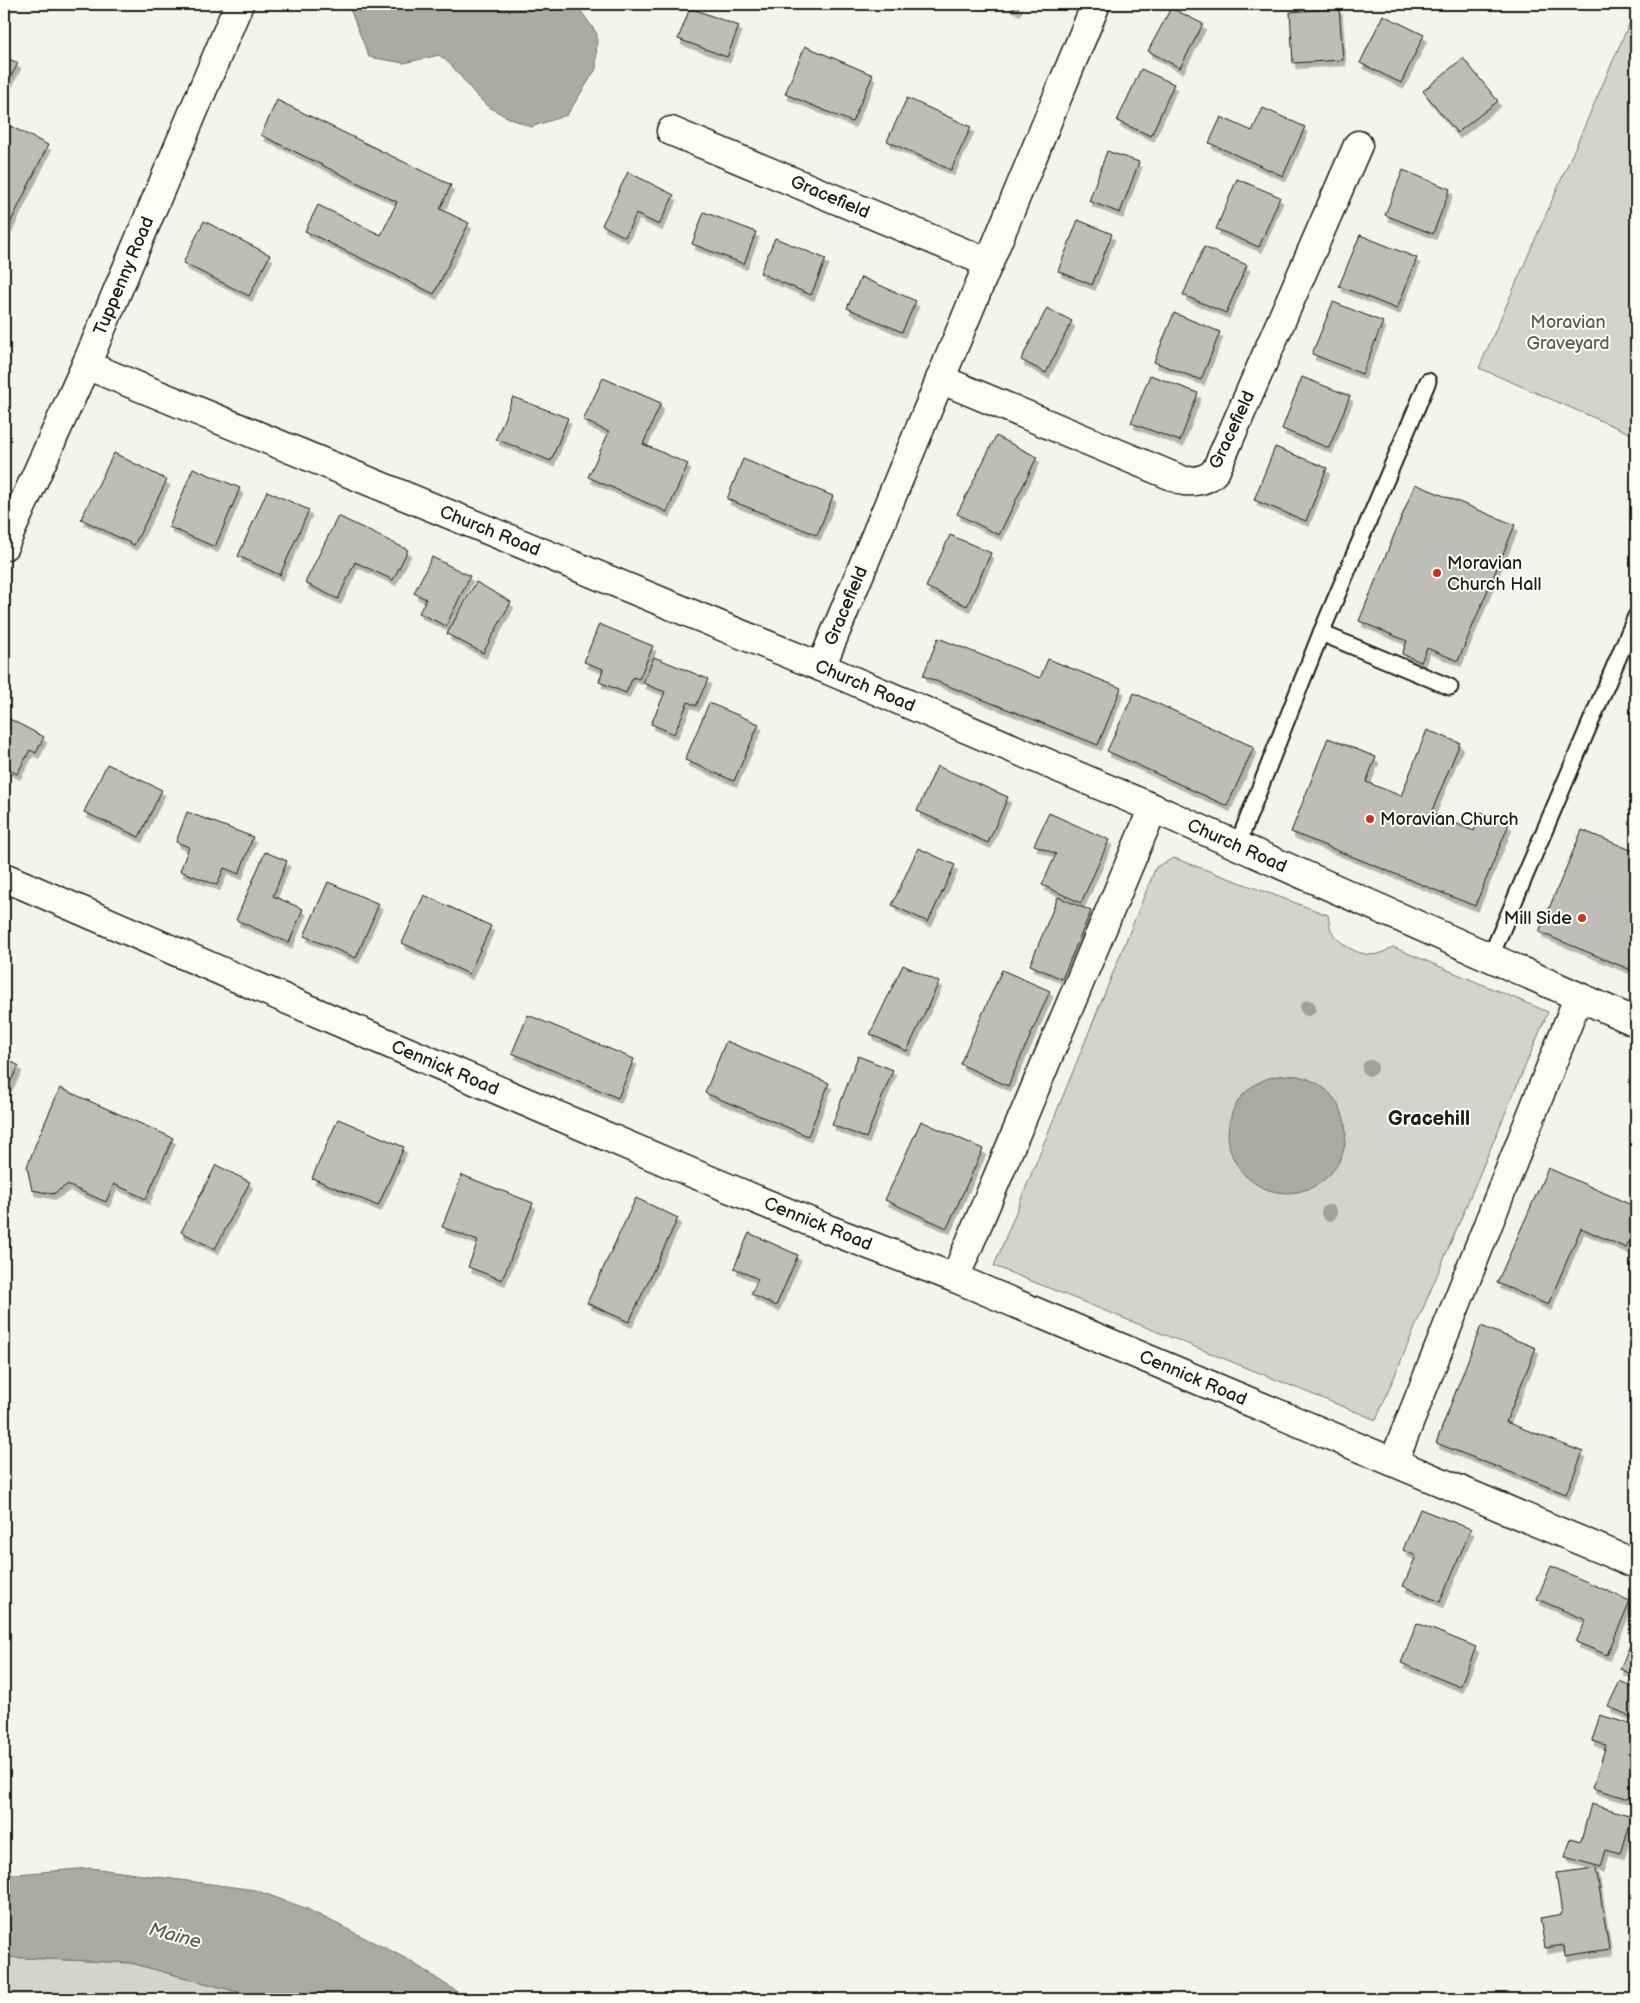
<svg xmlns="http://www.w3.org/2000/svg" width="1640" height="2003" viewBox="0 0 1640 2003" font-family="'Balsamiq Sans',sans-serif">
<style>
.green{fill:#d4d3cf;stroke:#787876}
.water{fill:#abaaa6;stroke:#72716f}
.building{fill:#bebdba;stroke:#1c1c1c;filter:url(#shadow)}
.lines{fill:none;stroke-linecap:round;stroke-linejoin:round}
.service-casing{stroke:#1c1c1c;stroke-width:19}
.minor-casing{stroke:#1c1c1c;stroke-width:31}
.tertiary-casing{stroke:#1c1c1c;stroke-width:31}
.service{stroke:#fdfcf7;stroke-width:15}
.minor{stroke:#fdfcf7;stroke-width:28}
.tertiary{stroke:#fdfcf7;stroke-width:28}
.tree{fill:#a0a09d}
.poi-dot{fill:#c8321e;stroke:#fdfcf7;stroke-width:2}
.labels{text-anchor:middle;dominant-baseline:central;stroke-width:4;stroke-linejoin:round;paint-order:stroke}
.street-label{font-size:18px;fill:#1c1c1c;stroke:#fdfcf7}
.park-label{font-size:18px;fill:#5c5c5b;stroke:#fdfcf7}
.poi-label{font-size:18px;fill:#1c1c1c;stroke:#fdfcf7;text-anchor:start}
.water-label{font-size:19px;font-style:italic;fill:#5c5c5a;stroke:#fdfcf7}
.quarter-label{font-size:20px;font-weight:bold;fill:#1c1c1c;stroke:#fdfcf7}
</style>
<defs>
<filter id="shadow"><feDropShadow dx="3" dy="5.5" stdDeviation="0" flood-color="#0004"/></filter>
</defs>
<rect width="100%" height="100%" fill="#f4f3ee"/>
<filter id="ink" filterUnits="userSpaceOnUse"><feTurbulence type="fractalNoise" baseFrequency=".02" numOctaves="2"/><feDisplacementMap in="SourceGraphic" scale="10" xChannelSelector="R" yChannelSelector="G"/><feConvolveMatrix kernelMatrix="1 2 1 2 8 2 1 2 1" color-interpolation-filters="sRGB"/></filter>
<g filter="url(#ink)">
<g class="green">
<path d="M1636,8v428l-157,-68z"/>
<path d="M1174,858l154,57c1,4 1,11 3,15 8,15 31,28 47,24 5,-1 10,-5 15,-7l155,65 -172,408 -382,-154 162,-399z"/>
<path d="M4,1957l127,6 133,36h-260z"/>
</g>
<g class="water">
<path d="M348,4h225l8,7 16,23 -1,35 -29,46 -36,12c-17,-7 -36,-14 -49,-26 -14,-13 -29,-38 -43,-46l-35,8 -35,-6z"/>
<circle cx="1287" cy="1134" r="59"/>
<path d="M91,1868l164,22 50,18 102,51 61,40h-204l-133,-36 -127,-6v-82z"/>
</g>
<g class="building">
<path d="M1006,4h14l-3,6z"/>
<path d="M690,8l49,18 -12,31 -49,-18z"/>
<path d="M1171,8l32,16 -23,44 -32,-17z"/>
<path d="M1339,8l4,52 -50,3 -3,-51z"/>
<path d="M1383,15l41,20 -23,48 -41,-20z"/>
<path d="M805,46l68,29 -21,47 -67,-28z"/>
<path d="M4,57l14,6 -14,28z"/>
<path d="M1463,58l35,43 -41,32 -34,-42z"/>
<path d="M1141,69l33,15 -23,52 -34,-15z"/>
<path d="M907,98l64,29 -20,43 -64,-29z"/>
<path d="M277,100l174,85 -11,24 29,14 -35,71 -129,-63 13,-26 63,30 16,-33 -136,-67z"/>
<path d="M1263,108l42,19 -22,49 -74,-33 12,-26 31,14z"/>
<path d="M4,123l44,22 -44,91z"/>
<path d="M1107,151l32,11 -19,51 -31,-12z"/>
<path d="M1403,170l47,19 -17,45 -48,-19z"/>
<path d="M628,172l46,23 -15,30 -23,-11 -11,23 -23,-12z"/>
<path d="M1237,179l43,18 -21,50 -43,-18z"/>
<path d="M704,212l52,20 -12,32 -52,-20z"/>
<path d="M1078,220l34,14 -20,51 -34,-14z"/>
<path d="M204,221l66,34 -21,41 -66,-33z"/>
<path d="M1360,235l57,23 -20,51 -58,-23z"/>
<path d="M775,238l51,21 -15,36 -51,-22z"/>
<path d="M1204,247l43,18 -21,48 -43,-18z"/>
<path d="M861,277l55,24 -14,31 -55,-24z"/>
<path d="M1333,302l50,20 -21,52 -50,-20z"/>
<path d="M1047,308l25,13 -26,52 -25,-13z"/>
<path d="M1174,313l46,19 -19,48 -47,-18z"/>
<path d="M1150,375l48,18 -18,48 -49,-18z"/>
<path d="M1302,377l48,19 -21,52 -47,-19z"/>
<path d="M603,378l58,25 -18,41 45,20 -21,48 -79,-35 21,-45 -26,-12z"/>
<path d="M513,397l55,21 -17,43 -55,-22z"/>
<path d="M996,436l41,21 -38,78 -42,-21z"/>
<path d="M1275,447l52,21 -21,53 -52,-21z"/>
<path d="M114,453l53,27 -33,65 -53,-26z"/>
<path d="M743,459l90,37 -16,39 -90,-36z"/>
<path d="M193,468l47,20 -25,59 -46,-20z"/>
<path d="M1415,484l100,41 -57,136 -31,-13 -6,14 -19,-8 5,-13 -48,-20z"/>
<path d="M267,491l42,19 -29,65 -42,-19z"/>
<path d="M338,516l70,34 -15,30 -38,-18 -17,37 -33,-16z"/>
<path d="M950,535l41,18 -24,53 -41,-19z"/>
<path d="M432,557l38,19 -24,50 -27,-13 7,-14 -12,-6z"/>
<path d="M476,582l35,20 -28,51 -36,-19z"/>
<path d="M599,624l54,22 -14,33 -6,-2 -7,16 -27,-11 4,-13 -19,-7z"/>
<path d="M938,638l102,40 8,-19 73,29 -23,57 -175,-69z"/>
<path d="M654,657l54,22 -12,27 -8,-4 -14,32 -23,-10 14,-32 -22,-9z"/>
<path d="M1134,693l120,54 -27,59 -120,-55z"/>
<path d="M709,703l50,21 -25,57 -49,-21z"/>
<path d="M4,716l40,21 -8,16 -6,-3 -13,24 -13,-7z"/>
<path d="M1427,730l33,13 -29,70 43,18 7,-19 28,12 -34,82 -184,-74 37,-94 48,19 -10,25 35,14z"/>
<path d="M107,764l55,26 -23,47 -55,-25z"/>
<path d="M937,766l71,31 -20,46 -71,-32z"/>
<path d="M187,812l66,25 -14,37 -15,-6 -7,17 -37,-14 9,-24 -13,-5z"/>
<path d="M1049,813l60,27 -28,63 -39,-18 14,-31 -22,-9z"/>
<path d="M1582,830l54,22v36l-4,11 4,2v71l-97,-40z"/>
<path d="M918,848l37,17 -27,57 -36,-17z"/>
<path d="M265,852l22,9 -14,35 30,13 -14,34 -53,-23z"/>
<path d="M328,882l51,22 -23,54 -52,-22z"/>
<path d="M424,895l67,31 -22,48 -67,-31z"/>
<path d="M1058,897l33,14 -29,68 -32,-14z"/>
<path d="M903,965l36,17 -32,69 -37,-17z"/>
<path d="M1002,970l48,21 -42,95 -48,-22z"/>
<path d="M528,1015l106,44 -16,39 -106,-45z"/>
<path d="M726,1041l103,42 -21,53 -103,-43z"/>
<path d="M858,1056l35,14 -27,68 -34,-13z"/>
<path d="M4,1057l15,9 -15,28z"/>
<path d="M60,1088l113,50 -27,61 -32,-15 -8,18 -39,-17 -14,9 -21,-4 -5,-23 9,-24z"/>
<path d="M338,1119l66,28 -26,59 -66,-28z"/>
<path d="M921,1121l62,28 -36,79 -62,-28z"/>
<path d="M216,1165l34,17 -35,67 -34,-17z"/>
<path d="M1548,1168l88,39v18l-10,23 -45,-20 -33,77 -51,-22z"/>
<path d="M462,1175l71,28 -31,77 -34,-13 10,-26 -36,-14z"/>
<path d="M636,1198l42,20 -49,104 -42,-19z"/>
<path d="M749,1233l49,22 -22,51 -25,-12 7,-15 -24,-11z"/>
<path d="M1481,1326l55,22 -30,74 77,30 -17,42 -130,-51z"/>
<path d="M1420,1509l51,20 -31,73 -37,-16 13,-30 -13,-6z"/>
<path d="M1551,1566l79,35 -23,54 -31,-13 10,-22 -49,-21z"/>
<path d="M1417,1623l59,24 -16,40 -59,-24z"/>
<path d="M1636,1631v45l-16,-7z"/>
<path d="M1620,1681l16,8v30l-28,-13z"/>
<path d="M1600,1715l36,11v9l-5,17 5,2v47l-43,-13 13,-43 -14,-4z"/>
<path d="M1591,1804l41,12 -11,38 -15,-4 -5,17 -36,-10 6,-19 10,3z"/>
<path d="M1596,1868l13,81 -44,7 -1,-11 -19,3 -5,-30 22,-4 -6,-41z"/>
</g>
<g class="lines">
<g class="service-casing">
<g id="service">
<path d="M1321,633l129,54"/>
<path d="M1237,846l84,-213 107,-252"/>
<path d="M1490,958l146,-342"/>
</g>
</g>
<g class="minor-casing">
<g id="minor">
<path d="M671,131l318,132"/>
<path d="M86,365l735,302 332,141 483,214"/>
<path d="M940,379l244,102c12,1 24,-1 32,-11l142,-325"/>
<path d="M4,546l82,-181 153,-361"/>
<path d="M821,667l275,-663"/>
<path d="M955,1278l198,-470"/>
<path d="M1394,1461l184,-463"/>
</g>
</g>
<g class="tertiary-casing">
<path id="tertiary" d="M4,877l367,159 319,136 135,56 130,50 681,286"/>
</g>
<use href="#service" class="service"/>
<use href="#minor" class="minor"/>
<use href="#tertiary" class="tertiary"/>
</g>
<g class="tree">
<circle cx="1308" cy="1008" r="8"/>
<circle cx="1370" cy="1068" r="8"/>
<circle cx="1329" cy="1213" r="8"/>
</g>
</g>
<g class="poi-dot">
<circle cx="1437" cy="573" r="5"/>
<circle cx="1370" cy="819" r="5"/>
<circle cx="1582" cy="918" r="5"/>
</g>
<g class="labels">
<g class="street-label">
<text transform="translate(830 197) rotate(23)">Gracefield</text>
<text transform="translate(124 276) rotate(-67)">Tuppenny Road</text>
<text transform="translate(1232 430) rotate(-65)">Gracefield</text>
<text transform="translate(490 531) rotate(22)">Church Road</text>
<text transform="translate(846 606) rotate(-67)">Gracefield</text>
<text transform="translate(865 686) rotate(23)">Church Road</text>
<text transform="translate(1237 846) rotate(24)">Church Road</text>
<text transform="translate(445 1068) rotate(23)">Cennick Road</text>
<text transform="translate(818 1224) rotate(22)">Cennick Road</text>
<text transform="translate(1193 1378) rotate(23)">Cennick Road</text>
</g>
<g class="park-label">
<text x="1568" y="322">Moravian<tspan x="1568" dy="21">Graveyard</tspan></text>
</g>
<g class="poi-label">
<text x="1447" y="563">Moravian<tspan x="1447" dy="21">Church Hall</tspan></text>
<text x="1380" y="819">Moravian Church</text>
<text x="1572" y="918" text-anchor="end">Mill Side</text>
</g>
<g class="water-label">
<text transform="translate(175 1936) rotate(15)">Maine</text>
</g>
<g class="quarter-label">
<text x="1429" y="1119">Gracehill</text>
</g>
</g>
<rect width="1640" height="2003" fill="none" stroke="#fdfcf7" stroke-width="20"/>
<rect x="10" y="10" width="1620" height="1983" fill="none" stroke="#1c1c1c" stroke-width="2" filter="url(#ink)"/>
</svg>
